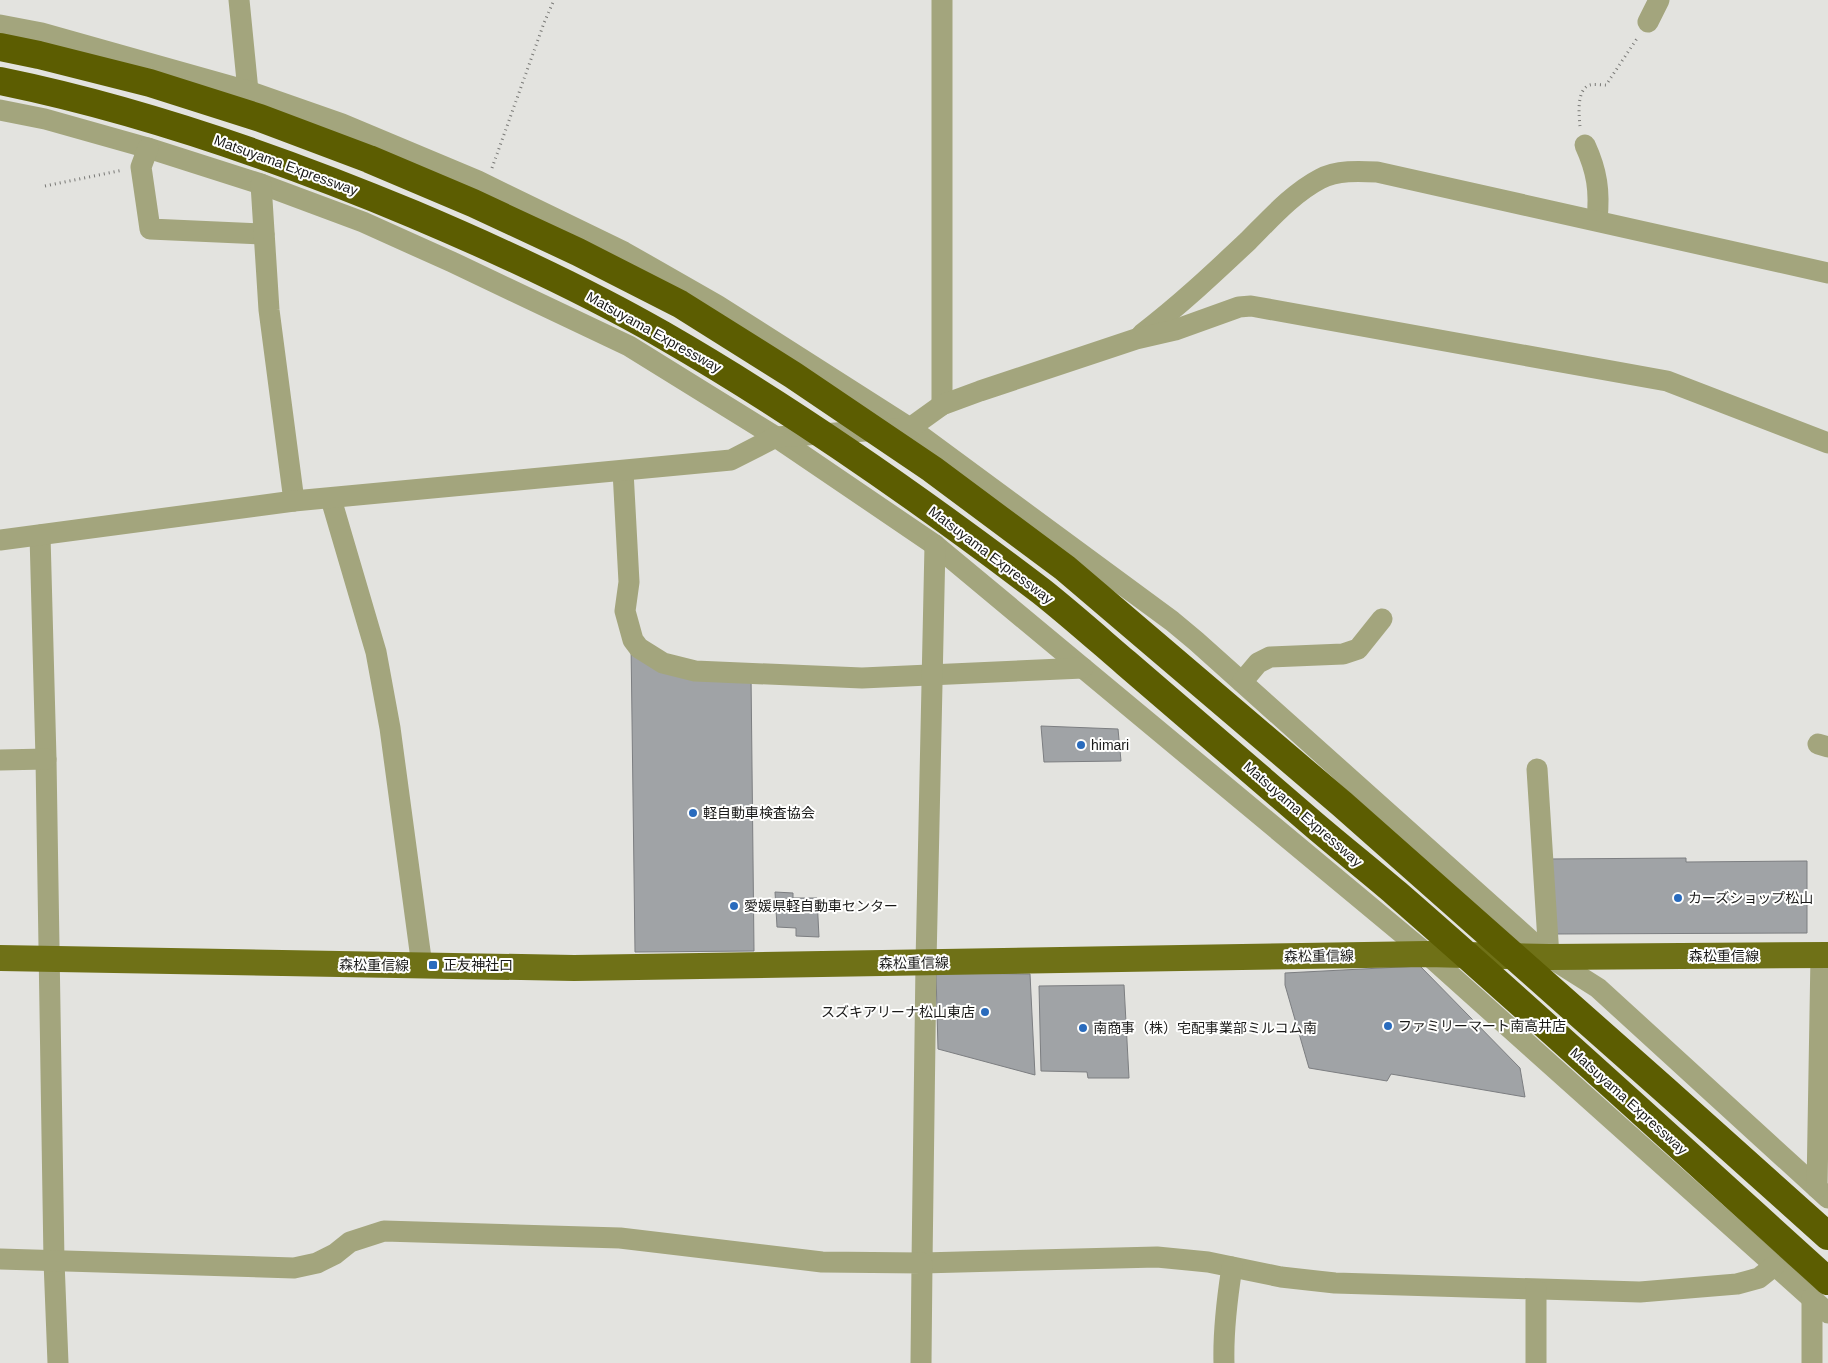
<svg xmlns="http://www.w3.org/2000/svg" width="1828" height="1363" viewBox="0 0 1828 1363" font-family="Helvetica,'Noto Sans JP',sans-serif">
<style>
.building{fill:#a0a3a6;stroke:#7c7e81}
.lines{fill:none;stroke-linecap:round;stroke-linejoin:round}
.path{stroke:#797976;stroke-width:3;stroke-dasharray:1 4;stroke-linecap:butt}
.minor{stroke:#a3a57d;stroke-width:21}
.major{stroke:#6f7117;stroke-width:26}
.highway-bridge{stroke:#5c5d01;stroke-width:28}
.poi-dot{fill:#296bbd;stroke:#fffffe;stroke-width:2}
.labels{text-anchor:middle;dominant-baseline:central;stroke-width:4;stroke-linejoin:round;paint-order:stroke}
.street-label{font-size:14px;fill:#191918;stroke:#fffffe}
.poi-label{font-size:14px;fill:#191918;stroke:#fffffe;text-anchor:start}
</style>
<rect width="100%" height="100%" fill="#e3e3df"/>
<g class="building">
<path d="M631,642l33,19 87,13 3,277 -119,1z"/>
<path d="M1041,726l77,3 3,32 -77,1z"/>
<path d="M1686,858v4l121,-1v72l-255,1 -5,-75z"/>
<path d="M775,892l18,1v5h24l2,39 -23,-1v-8l-19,-1z"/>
<path d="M1420,966l100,102 5,29 -134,-23 -4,7 -78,-13 -24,-83v-12z"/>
<path d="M936,973l94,1 5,101 -97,-26z"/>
<path d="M1124,985l5,93h-41l-1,-6 -46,-1 -2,-85z"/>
</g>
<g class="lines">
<g class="path">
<path d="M1580,126c-1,-10 -4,-37 10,-41 4,-1 11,0 16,0l32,-48"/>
<path d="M492,168l52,-145 10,-23"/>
<path d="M45,186l78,-16"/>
</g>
<g class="minor">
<path d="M239,0l9,91"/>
<path d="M1648,22l11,-22"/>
<path d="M0,25l42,8 206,58 94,33 136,57 146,71 93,53 193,123 262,193 24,20 353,316 49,31 230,210"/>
<path d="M0,110l45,9 103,29 113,36 102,38 89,40 177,84 147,91 159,108 492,409 401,359"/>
<path d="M1585,145c12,26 15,46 12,75"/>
<path d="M148,148l-7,19 9,62 114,5"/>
<path d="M261,184l8,126 25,191"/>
<path d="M1142,334c38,-29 72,-61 106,-93 22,-22 45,-48 72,-62 17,-9 39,-8 57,-7l451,101"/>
<path d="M942,405v-405"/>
<path d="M623,471l6,111 -4,29 8,29 6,8 24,15 32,8 167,7 221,-10"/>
<path d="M331,499l45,153 14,76 32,238"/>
<path d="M40,535l6,224 8,502 4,102"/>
<path d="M0,540l294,-39 437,-41 45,-23 134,-9 32,-23 38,-14 156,-52 39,-9 64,-23 12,-1 416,75 161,62"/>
<path d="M935,545l-9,418 -4,300 235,-6 51,5 73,15 54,6 305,9 97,-8 22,-6 15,-12"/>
<path d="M1242,682l16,-19 12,-6 73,-3 15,-5 24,-30"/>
<path d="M1818,744l10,3"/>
<path d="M0,760l46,-1"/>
<path d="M1537,769l12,188"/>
<path d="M1817,1188l4,-233"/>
<path d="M0,1259l294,9 23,-5 18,-9 15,-12 34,-11 236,7 202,24 100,1 -1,100"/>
<path d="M1536,1290v73"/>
<path d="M1812,1298v65"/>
<path d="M1224,1363c-1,-33 3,-64 8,-96"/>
</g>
<path class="major" d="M0,958l574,10 853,-14 122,3 279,-2"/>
<g class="highway-bridge">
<path d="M0,47l39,8 111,28 110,35 109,41 104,44 105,49 102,52 113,71 139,94 133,99 277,236 323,286 163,146"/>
<path d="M0,81c142,29 279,77 413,133 85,36 170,75 250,121 132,76 257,164 378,256 29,23 57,48 85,72 62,53 124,106 186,160 28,24 57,47 85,71 146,127 288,258 431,387"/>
</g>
</g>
<g class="poi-dot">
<circle cx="1081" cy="745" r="5"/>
<circle cx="693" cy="813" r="5"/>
<circle cx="1678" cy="898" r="5"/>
<circle cx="734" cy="906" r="5"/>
<rect x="428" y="960" width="10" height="10" rx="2.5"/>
<circle cx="985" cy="1012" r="5"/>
<circle cx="1388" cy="1026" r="5"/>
<circle cx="1083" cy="1028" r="5"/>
</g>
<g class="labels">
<g class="street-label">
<text transform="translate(286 165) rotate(20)">Matsuyama Expressway</text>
<text transform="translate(654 332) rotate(29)">Matsuyama Expressway</text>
<text transform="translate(991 555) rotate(37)">Matsuyama Expressway</text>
<text transform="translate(1303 814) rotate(41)">Matsuyama Expressway</text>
<text transform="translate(1319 956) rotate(-1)">森松重信線</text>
<text x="1724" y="956">森松重信線</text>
<text transform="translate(914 963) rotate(-1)">森松重信線</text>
<text transform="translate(374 965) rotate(1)">森松重信線</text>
<text transform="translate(1629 1101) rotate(42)">Matsuyama Expressway</text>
</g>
<g class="poi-label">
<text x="1091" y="745">himari</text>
<text x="703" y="813">軽自動車検査協会</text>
<text x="1688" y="898">カーズショップ松山</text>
<text x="744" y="906">愛媛県軽自動車センター</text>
<text x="443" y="965">正友神社口</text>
<text x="975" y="1012" text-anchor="end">スズキアリーナ松山東店</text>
<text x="1398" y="1026">ファミリーマート南高井店</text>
<text x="1093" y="1028">南商事（株）宅配事業部ミルコム南</text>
</g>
</g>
</svg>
